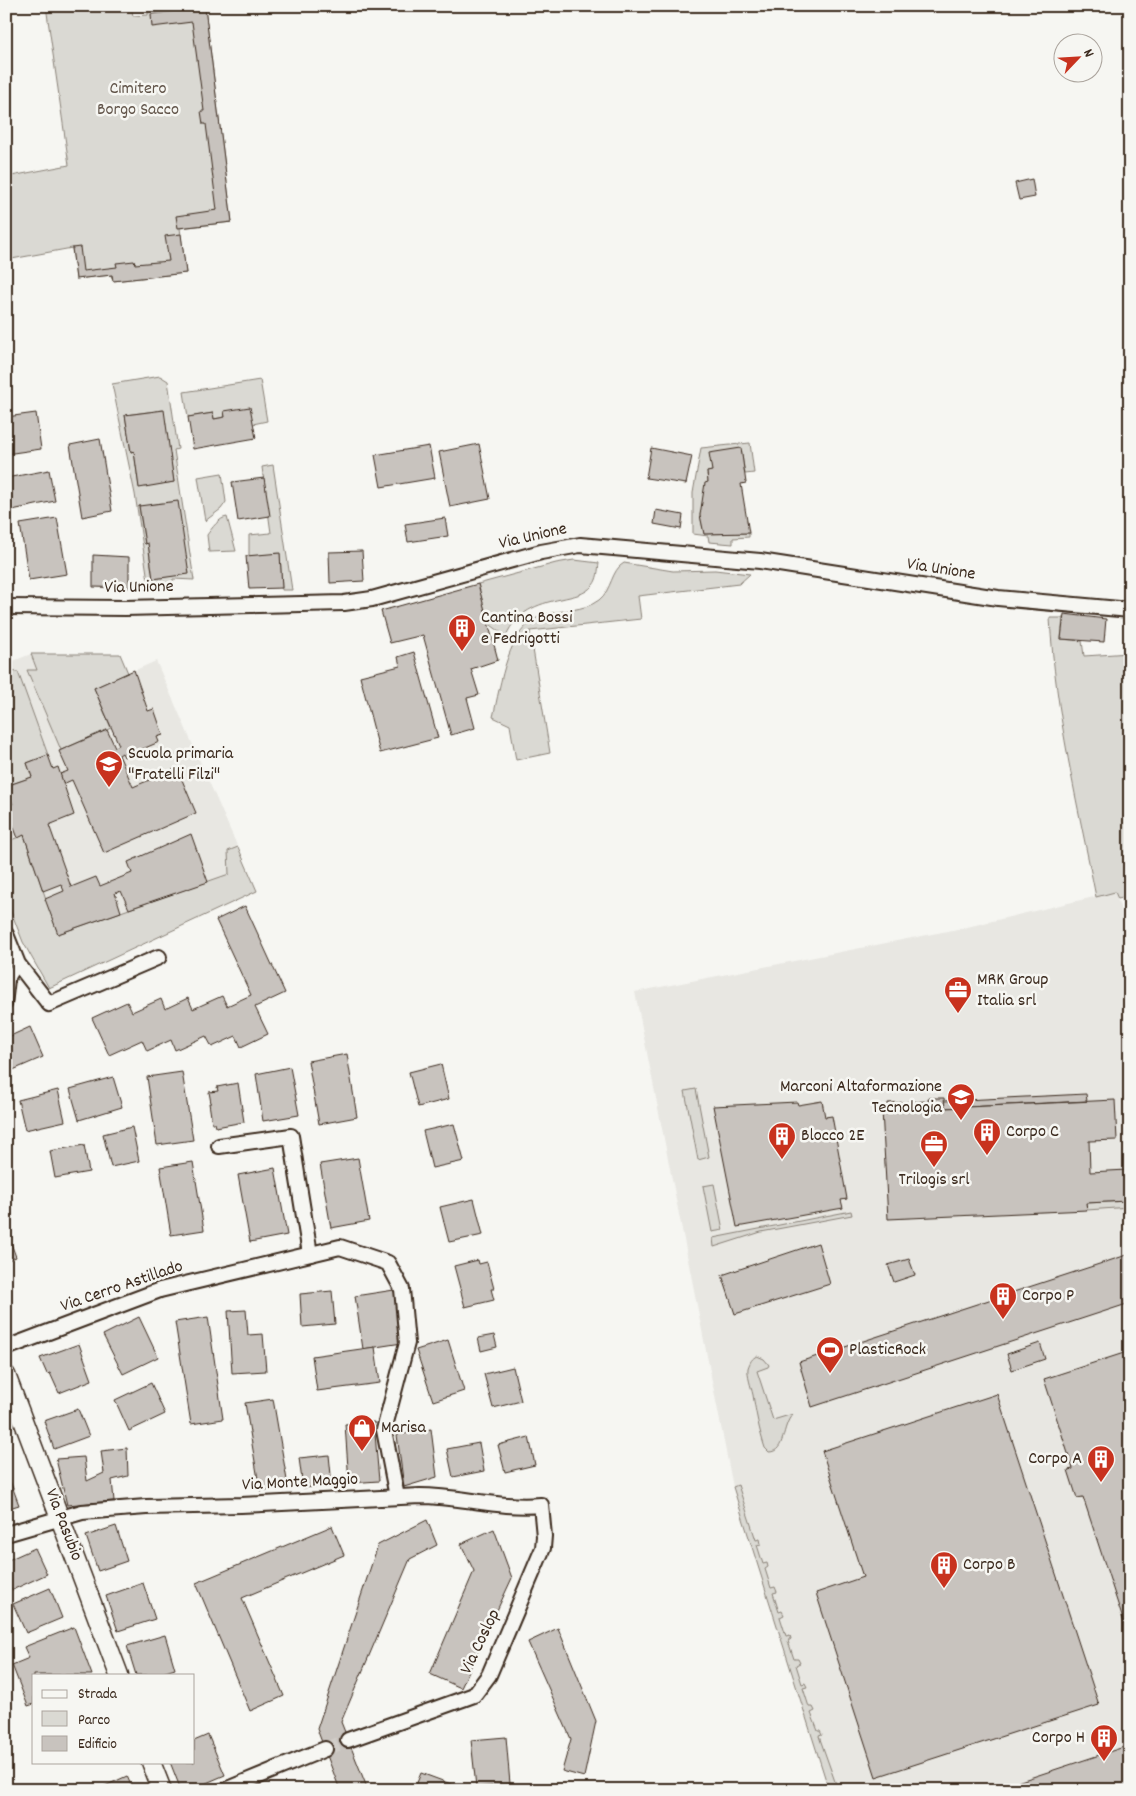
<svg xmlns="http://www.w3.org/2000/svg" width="1136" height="1796" viewBox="0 0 1136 1796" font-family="Dekko,sans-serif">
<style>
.built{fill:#e8e7e2}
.green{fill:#dad9d3;stroke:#8a8278;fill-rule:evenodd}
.building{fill:#c8c3be;stroke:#3b2a1e}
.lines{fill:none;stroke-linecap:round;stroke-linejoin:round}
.minor-tunnel{stroke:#d1cdc8;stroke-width:14;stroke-dasharray:14 7;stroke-linecap:butt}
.pedestrian-casing{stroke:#3b2a1e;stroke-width:14}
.minor-casing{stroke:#3b2a1e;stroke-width:18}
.tertiary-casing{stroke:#3b2a1e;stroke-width:21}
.pedestrian{stroke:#f6f6f2;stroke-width:10}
.minor{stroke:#f6f6f2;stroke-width:14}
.tertiary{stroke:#f6f6f2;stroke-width:18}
.labels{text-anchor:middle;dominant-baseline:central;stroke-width:5;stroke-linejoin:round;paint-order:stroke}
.park-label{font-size:18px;fill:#63564b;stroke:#f6f6f2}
.street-label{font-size:18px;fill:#3b2a1e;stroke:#f6f6f2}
.poi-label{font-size:18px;fill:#3b2a1e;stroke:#f6f6f2;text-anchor:start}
</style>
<rect width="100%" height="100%" fill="#f6f6f2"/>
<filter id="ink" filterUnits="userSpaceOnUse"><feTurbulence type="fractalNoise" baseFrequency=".02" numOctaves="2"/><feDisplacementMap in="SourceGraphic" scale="10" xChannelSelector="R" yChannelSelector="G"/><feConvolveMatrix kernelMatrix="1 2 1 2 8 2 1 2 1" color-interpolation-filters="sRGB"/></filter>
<g filter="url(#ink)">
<g class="built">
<path d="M31,654h89l9,19 27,-12 101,230 -152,69 -56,28 -26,-46 -17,-43v-235z"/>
<path d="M1115,892l15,45v853h-301l-96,-303 -98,-495 328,-64z"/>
</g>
<g class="green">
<path d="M46,6h85l2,10 15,-1v-7h57l27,214 -52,6 6,45 -73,8 -2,-6 -35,4 -4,-31 -66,12v-83l63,-12z"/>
<path d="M160,376l8,5 10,68 -4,1 20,130 -21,-1v8h-24l-14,-93 -23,-110zM163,410l11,72 -35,5 -5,-36 -3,1 -6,-37zM139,506l50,67 -36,6 -5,-36 -3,1z"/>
<path d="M260,380l7,41 -14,3 -29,-13 1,6 -11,2 -1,-6 -25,4 -4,-25z"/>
<path d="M750,443l4,30 -9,1 -4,-25 -29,22 -5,1 1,10 -8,33 4,19 45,-1v4l-16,1v6l-24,-2 -1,-6 -15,-2v-41l8,-45z"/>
<path d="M273,465l19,125h-10l-2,-36 -31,2v-21l22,-2 -9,-66z"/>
<path d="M222,473l4,29 -5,7 -16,12 -7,-44z"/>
<path d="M227,517l9,34 -27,1 -2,-17c5,-7 12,-17 20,-18z"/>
<path d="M574,560l25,3c-1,7 -1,16 -6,22 -8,10 -20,11 -32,14 -24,5 -45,13 -55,37l-18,-13 -10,-39 78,-21z"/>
<path d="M624,563l49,8 42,-1 35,4 -11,10 -101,12 3,23 -111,12 20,122 -34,7 -6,-35 -17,-8c8,-32 14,-91 51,-102 18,-6 39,-3 55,-15 13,-10 12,-30 25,-37z"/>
<path d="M1050,618h13l-2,21 21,2 2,15 46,-3v243l-12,3 -3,-7 -19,5c-18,-92 -41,-185 -46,-279z"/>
<path d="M31,654h89l8,19 -34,15 17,40 -50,22 -34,-80h10z"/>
<path d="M6,666l2,5 10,1 30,83 -21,8 5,14 -26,9 7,18 -7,3z"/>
<path d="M24,835l34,99 171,-60 -1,-23 10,-4 19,44 -208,97 -26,-46 -17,-43v-57z"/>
<path d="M696,1089l13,68 -11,3 -13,-69z"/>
<path d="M1128,1166l2,8v33l-43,3 -1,-7 42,-2z"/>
<path d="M714,1184l9,46 -11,2 -9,-46z"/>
<path d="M851,1211l1,4 -91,17 -47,15 -1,-9z"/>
<path d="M757,1356l7,3 5,6 -1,2 -11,4 16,49 20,-6c-12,12 -7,38 -24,38l-4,-4c-6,-18 -9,-35 -12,-53 -2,-9 -6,-19 -5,-27 2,-6 4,-10 9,-12z"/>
<path d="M738,1485l18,55 4,-1 1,5 -4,1 6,19 4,-1 1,4 -3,2 6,19 4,-1 2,5 -4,1 6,19 3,-1 2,4 -4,2 6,19 4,-1 1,4 -3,2 6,18h4l2,4 -4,2 6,19 3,-1 2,4 -4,1 6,19h4l2,4 -4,2 7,18h2l2,4 -3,1 1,3 18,51h-9l-96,-303z"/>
</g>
<g class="building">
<path d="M205,8l27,214 -54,6 -2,-12 41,-6 -11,-86h-3l-2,-13h3l-12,-89 -40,5 -1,-13z"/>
<path d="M1032,179l3,18 -16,3 -4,-17z"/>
<path d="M181,234l5,39 -73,8 -1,-6 -36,4 -4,-31 8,-1 3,24 34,-4 -1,-4 18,-2 1,3 34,-3 -4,-25z"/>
<path d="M250,407l6,31 -63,11 -5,-32 25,-4 1,6 11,-2 -1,-6z"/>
<path d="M164,410l10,72 -35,6 -5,-37 -3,1 -6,-37z"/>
<path d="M36,413l5,36 -35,5v-37z"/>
<path d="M100,439l12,72 -30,6 -12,-72z"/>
<path d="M479,444l11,55 -40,8 -11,-55z"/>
<path d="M429,446l6,32 -54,9 -6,-32z"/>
<path d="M651,448l41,8 -6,28 -40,-6z"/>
<path d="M741,448l5,35 -5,1 8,49 -45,1 -4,-19 5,-32 3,-1 -1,-10 5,-1 -3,-18z"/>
<path d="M49,470l6,31 -43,9 -6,-32z"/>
<path d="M264,478l6,38 -32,5 -6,-39z"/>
<path d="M178,501l11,73 -36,5 -5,-36 -3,1 -6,-38z"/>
<path d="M656,510l27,5 -2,14 -27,-5z"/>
<path d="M57,518l10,56 -38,6 -9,-56z"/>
<path d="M445,518l3,18 -40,6 -3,-18z"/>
<path d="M362,551l2,30 -34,2 -1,-31z"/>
<path d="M280,553l2,35 -33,1 -3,-33z"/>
<path d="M93,555l36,2v31l-36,-1z"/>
<path d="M478,584l20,76 -27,9 8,26 -12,3 8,30 -24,7 -28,-100 -33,8 -9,-32z"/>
<path d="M1064,614l42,5 -2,23 -43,-3z"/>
<path d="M414,652l24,86 -58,15 -20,-77 40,-10 -2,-9z"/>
<path d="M134,670l14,41 6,-2 9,26 -6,2 2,5 -35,15 -2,-4 -3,2 14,32 44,-19 19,45 -92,40 -32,-73 -9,4 -3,-10 8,-3 -9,-20 48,-21 8,17 4,-2 -25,-57z"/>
<path d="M48,755l5,14 5,-2 16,48 -25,10 22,62 25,-10 4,9 32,-13 -4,-11 63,-28 17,48 -79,27 -8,-18 -6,2 6,19 -63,22 -13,-35 19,-8 -3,-7 -18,7 -19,-56 -6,3 -12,-30 7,-4 -7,-18 26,-9 -5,-14z"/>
<path d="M245,906l40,87 -30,14 13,27 -27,13 -5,-11 -24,11 -6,-11 -31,14 -4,-10 -24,11 -5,-11 -33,15 -17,-37 35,-16 5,10 29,-13 4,10 23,-11 5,11 29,-13 5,10 24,-11 -35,-75z"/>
<path d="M30,1027l13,30 -37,16v-35z"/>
<path d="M347,1054l10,63 -38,7 -11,-63z"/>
<path d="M441,1064l8,35 -31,8 -9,-35z"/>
<path d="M290,1067l9,48 -36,6 -7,-47z"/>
<path d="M182,1072l11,68 -36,5 -10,-68z"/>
<path d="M113,1077l9,30 -43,13 -9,-31z"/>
<path d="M238,1083l6,39 -28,5 -1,-4h-3l-3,-20h2l-2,-11 9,-1 -1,-4z"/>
<path d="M58,1090l7,31 -40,9 -7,-30z"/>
<path d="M1086,1094l1,7 -142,7 -1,-7z"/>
<path d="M928,1098h16l1,10 170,-8 2,40 -28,1 1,31 37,-2 1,31 -42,2 1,7 -199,9 -6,-109 47,-2z"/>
<path d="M822,1101l3,16 7,-1 15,83 -6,1 2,8 -106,19 -24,-121 84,-4 1,3z"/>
<path d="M928,1101l1,7 -41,2v-7z"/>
<path d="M454,1124l10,37 -32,7 -9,-37z"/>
<path d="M132,1127l7,34 -28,6 -8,-33z"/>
<path d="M84,1145l5,27 -34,6 -5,-27z"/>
<path d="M358,1158l11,63 -38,7 -11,-64z"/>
<path d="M193,1162l11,68 -33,5 -11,-68z"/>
<path d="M275,1168l12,67 -37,7 -12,-67z"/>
<path d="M474,1199l9,36 -34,7 -9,-35z"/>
<path d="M6,1230l10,27 -10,4z"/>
<path d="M818,1243l12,41 -95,30 -13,-39z"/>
<path d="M1130,1254v49l-318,104 -13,-45z"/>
<path d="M909,1259l6,16 -21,7 -6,-17z"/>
<path d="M478,1260l1,4 8,-2 7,27h-3l3,11 -29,7 -11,-41z"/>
<path d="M394,1290l8,53 -39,6 -8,-53z"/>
<path d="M332,1291l3,33 -33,3 -2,-33z"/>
<path d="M246,1310l2,25 15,-1 3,37 -34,2 -4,-62z"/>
<path d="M139,1317l19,40 -35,17 -20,-39z"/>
<path d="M208,1317l15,102 -32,5 -16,-102z"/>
<path d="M494,1335l3,12 -16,4 -3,-13z"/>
<path d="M448,1340l16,51 -31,10 -17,-51z"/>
<path d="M1040,1343l5,16 -33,11 -5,-16z"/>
<path d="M79,1344l13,36 -33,13 -9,-20 -3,1 -7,-16z"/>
<path d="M375,1347l5,36 -63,8 -5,-35z"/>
<path d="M1130,1351v290l-47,-144 -6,1 -9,-28 5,-1 -29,-90z"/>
<path d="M513,1367l8,34 -28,7 -9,-34z"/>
<path d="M151,1383l14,31 -36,17 -14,-31z"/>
<path d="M997,1394l102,311 -223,72 -60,-184 47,-16 -41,-126z"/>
<path d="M273,1399l15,87 -28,5 -15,-88z"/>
<path d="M78,1409l11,27 -35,13 -10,-28z"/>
<path d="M374,1422l5,59 -30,2 -4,-59z"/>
<path d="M431,1429l6,48 -33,10 -7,-52z"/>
<path d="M529,1437l6,28 -30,7 -7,-27z"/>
<path d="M479,1443l5,28 -31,6 -6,-28z"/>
<path d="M127,1448l1,28 -16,4 2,21 -47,4 -11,-46 28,-2 3,24 17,-8 -3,-22z"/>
<path d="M329,1455l3,30 -29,3 -4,-30z"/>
<path d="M9,1478l10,27 -13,4v-30z"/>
<path d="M427,1520l10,25 -27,14 -69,163 27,68h-28l-23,-61 61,-184z"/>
<path d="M116,1526l11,35 -29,10 -12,-35z"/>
<path d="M332,1526l12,29 -102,43 42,98 -34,15 -54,-128z"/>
<path d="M494,1529l18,49 -51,110 -31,-14 44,-103 -13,-27z"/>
<path d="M35,1548l12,26 -35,16 -6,-12v-17z"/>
<path d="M143,1583l12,36 -37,12 -12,-35z"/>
<path d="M50,1588l12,30 -36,15 -13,-29z"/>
<path d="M74,1627l18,48h-58v29l-6,2 -16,-41 17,-7 -5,-11z"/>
<path d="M558,1628l38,93 -12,56 -22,-6 9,-32 -43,-97z"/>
<path d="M165,1635l10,34 -19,6h-20l-9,-29z"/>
<path d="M208,1735l17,40 -35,15h-9l-11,-28h24v-21z"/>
<path d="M506,1737l4,47 -34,3 -5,-47z"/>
<path d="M1130,1745v43l-5,2h-132z"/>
<path d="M421,1773l38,14 -1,3h-44z"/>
<path d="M127,1776l6,14h-37z"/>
</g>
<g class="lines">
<path class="minor-tunnel" d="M325,1749l23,-9"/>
<g class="pedestrian-casing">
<path id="pedestrian" d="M6,1005l3,-26 9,-15"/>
</g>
<g class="minor-casing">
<g id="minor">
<path d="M6,607l119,1 219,-5 28,-4 169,-47 39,-7 180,16 238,37 132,12"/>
<path d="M6,934l12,30 31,40 110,-47"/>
<path d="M219,1146l72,-10 19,118"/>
<path d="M6,1348l154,-58 180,-43 48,16 14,26 5,54 -23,87 13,67"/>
<path d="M6,1534l76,-22 64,-5 95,-2 179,-9c41,0 80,13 121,9l3,31 -1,12 -54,127 -15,20 -11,4 -115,41"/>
<path d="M225,1790l100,-41"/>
</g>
</g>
<g class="tertiary-casing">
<g id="tertiary">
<path d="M6,1375l113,300"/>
<path d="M151,1762l11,28"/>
</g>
</g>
<use href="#pedestrian" class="pedestrian"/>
<use href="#minor" class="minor"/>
<use href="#tertiary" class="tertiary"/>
</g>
</g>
<defs>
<g id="building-pin" transform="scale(1.4375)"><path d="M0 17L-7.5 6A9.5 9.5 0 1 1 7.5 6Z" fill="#c8321e" stroke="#f6f6f2"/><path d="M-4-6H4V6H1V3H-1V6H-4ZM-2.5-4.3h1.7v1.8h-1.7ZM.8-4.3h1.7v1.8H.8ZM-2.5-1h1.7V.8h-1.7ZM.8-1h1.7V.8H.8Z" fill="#fff"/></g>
<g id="school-pin" transform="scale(1.4375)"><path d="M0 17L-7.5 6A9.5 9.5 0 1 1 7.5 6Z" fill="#c8321e" stroke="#f6f6f2"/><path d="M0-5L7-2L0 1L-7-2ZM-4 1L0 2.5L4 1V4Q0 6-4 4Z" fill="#fff"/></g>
<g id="office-pin" transform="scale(1.4375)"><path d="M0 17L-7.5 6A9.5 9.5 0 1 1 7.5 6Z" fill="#c8321e" stroke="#f6f6f2"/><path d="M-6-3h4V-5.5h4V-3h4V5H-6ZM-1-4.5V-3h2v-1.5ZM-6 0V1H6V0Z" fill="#fff"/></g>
<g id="stadium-pin" transform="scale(1.4375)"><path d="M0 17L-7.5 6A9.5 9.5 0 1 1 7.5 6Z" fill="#c8321e" stroke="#f6f6f2"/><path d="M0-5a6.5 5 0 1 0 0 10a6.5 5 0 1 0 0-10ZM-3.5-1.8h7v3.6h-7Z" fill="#fff"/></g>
<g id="shop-pin" transform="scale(1.4375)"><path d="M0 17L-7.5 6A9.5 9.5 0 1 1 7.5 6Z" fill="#c8321e" stroke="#f6f6f2"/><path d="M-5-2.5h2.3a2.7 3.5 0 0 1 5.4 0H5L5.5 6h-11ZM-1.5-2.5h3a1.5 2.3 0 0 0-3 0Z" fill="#fff"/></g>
</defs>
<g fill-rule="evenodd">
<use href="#building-pin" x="462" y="628"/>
<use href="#school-pin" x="109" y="764"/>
<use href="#office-pin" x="958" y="990"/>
<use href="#school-pin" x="961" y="1097"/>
<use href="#building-pin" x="987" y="1132"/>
<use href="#building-pin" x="782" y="1136"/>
<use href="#office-pin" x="934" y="1144"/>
<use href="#building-pin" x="1003" y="1296"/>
<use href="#stadium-pin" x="830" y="1350"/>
<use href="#shop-pin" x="362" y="1428"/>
<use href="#building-pin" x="1101" y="1459"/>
<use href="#building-pin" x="944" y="1565"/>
<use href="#building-pin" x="1104" y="1738"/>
</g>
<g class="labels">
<g class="park-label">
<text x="138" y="89">Cimitero<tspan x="138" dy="21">Borgo Sacco</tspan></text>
</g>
<g class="street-label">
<text transform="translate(533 537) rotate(-13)">Via Unione</text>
<text transform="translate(941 570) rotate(9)">Via Unione</text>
<text transform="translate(139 588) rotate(-1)">Via Unione</text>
<text transform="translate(122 1287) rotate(-19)">Via Cerro Astillado</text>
<text transform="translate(300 1483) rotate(-3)">Via Monte Maggio</text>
<text transform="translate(63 1525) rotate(69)">Via Pasubio</text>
<text transform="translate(481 1642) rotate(-64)">Via Coslop</text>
</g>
<g class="poi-label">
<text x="481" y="618">Cantina Bossi<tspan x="481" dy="21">e Fedrigotti</tspan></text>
<text x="128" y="754">Scuola primaria<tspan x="128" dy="21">"Fratelli Filzi"</tspan></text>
<text x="977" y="980">MRK Group<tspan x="977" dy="21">Italia srl</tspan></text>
<text x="942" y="1087" text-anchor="end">Marconi Altaformazione<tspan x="942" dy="21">Tecnologia</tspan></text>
<text x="1006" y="1132">Corpo C</text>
<text x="801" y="1136">Blocco 2E</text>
<text x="934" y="1180" text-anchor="middle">Trilogis srl</text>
<text x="1022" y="1296">Corpo P</text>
<text x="849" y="1350">PlasticRock</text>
<text x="381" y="1428">Marisa</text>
<text x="1082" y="1459" text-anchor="end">Corpo A</text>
<text x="963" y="1565">Corpo B</text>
<text x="1085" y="1738" text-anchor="end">Corpo H</text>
</g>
</g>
<rect width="1136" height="1796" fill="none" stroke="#f6f6f2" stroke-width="25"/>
<rect x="12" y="12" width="1111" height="1771" fill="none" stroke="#3b2a1e" stroke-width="2" filter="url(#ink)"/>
<rect x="32" y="1674" width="162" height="90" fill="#f6f6f2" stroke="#aba49d"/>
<rect x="42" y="1690" width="25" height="8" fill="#f6f6f2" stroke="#aba49d"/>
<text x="78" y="1698" font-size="15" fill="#3b2a1e">Strada</text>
<rect x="42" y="1711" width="25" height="15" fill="#dad9d3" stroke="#aba49d"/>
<text x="78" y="1724" font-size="15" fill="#3b2a1e">Parco</text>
<rect x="42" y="1736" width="25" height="15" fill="#c8c3be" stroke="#aba49d"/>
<text x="78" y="1748" font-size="15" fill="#3b2a1e">Edificio</text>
<g transform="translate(1078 58) rotate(65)"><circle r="24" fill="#f6f6f2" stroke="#aba49d"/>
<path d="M0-4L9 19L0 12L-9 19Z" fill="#c8321e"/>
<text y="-8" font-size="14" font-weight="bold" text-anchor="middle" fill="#3b2a1e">N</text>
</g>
</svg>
